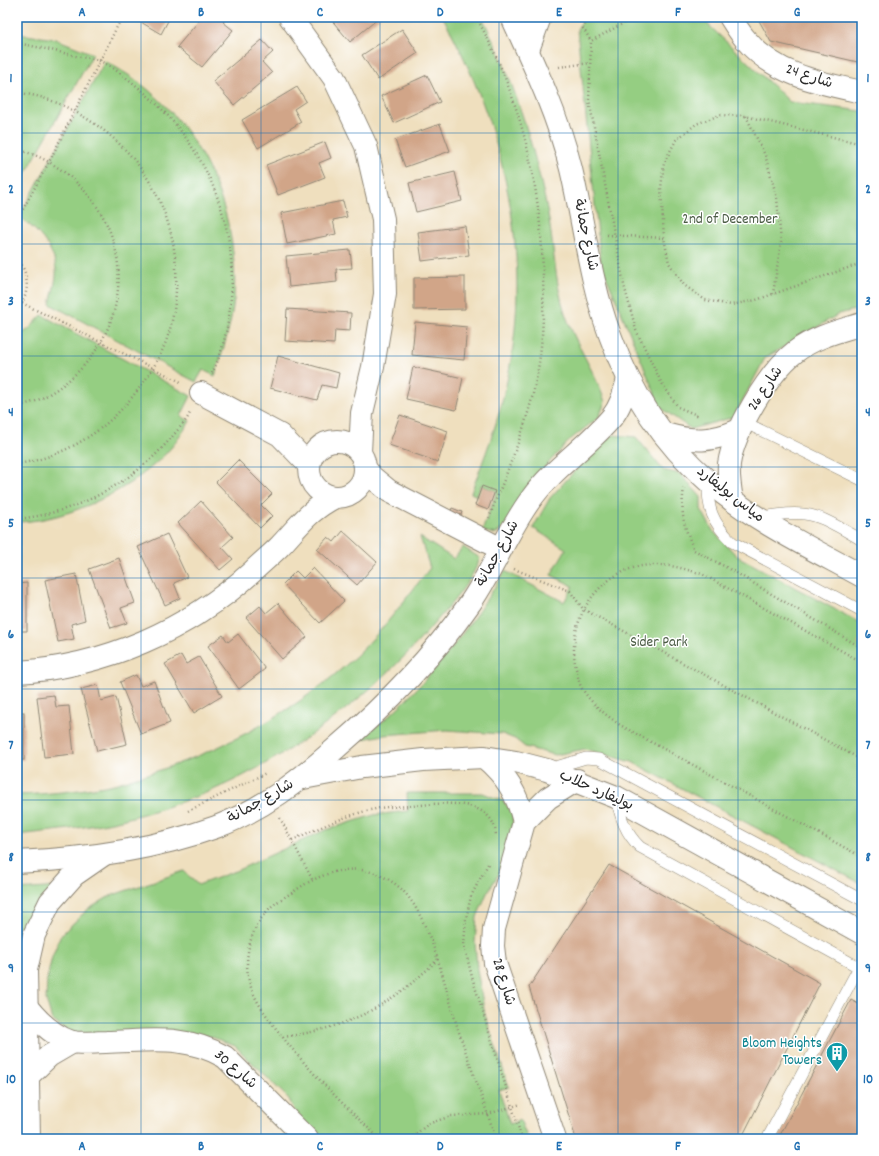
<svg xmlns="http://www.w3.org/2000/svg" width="879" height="1156" viewBox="0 0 879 1156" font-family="Dekko,'Playpen Sans Arabic',sans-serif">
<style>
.green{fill:#95ce82;stroke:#607c56}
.building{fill:#d1a588}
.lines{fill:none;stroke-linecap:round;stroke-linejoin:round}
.service-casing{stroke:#8d8574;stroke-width:12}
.minor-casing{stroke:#8d8574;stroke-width:24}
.tertiary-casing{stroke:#8d8574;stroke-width:24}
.path{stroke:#8d8574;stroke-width:2.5;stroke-dasharray:1 3;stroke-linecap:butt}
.service{stroke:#fff;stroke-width:11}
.minor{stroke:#fff;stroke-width:22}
.tertiary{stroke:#fff;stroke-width:22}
.grid{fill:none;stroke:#1f6fb2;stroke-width:1;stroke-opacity:0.55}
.labels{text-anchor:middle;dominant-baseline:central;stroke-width:3;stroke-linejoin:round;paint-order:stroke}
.street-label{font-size:15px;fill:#2b2b2b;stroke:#fff}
.park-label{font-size:15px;fill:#4b5c45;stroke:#fff}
.culture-label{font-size:15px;fill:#0d838f;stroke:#fff;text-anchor:end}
.neatline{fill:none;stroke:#1f6fb2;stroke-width:1.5}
.grid-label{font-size:13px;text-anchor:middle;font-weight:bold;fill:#1f6fb2}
</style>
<rect width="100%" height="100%" fill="#fff"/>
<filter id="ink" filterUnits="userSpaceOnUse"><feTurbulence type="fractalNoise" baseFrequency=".025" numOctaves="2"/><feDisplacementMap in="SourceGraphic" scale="8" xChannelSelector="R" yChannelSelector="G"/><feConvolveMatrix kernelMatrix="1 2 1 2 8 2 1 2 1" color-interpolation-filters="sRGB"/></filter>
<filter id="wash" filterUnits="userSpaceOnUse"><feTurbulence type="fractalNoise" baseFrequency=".012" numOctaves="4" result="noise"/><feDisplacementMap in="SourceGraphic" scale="16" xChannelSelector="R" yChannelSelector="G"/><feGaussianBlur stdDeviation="0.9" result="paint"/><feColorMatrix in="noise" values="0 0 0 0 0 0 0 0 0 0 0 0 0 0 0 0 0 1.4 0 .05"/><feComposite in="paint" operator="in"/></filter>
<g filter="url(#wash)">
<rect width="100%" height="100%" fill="#efdfbe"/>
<g class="green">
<path d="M443,17h39c31,61 51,125 65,192 7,35 7,70 18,104 10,31 30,58 40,89l-6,15 -28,22 -34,36 -27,46 -14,13 -14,-3 15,-40 -16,-6 -4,11 -6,-3c14,-37 28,-73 36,-112 27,-125 -3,-254 -64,-364z"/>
<path d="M585,17h115l90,85 72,9v197l-23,6 -74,44 -31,59 -43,12 -30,-21 -60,-144 -24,-235z"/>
<path d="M17,34l39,5 37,15 -76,135z"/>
<path d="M105,61c12,7 25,14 36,23 64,49 99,135 93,215 -3,26 -11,52 -19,77l-12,-6 -7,12 -146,-78c2,-9 5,-19 6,-28 2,-25 -18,-46 -37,-59z"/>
<path d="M42,315l149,81 -10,20 9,5c-6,9 -12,19 -20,28 -34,39 -101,72 -153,73v-185l12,-8z"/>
<path d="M612,435l24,2 27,33 17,4 21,23v12l12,22 24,25 125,68v260l-230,-122 -47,-13 -30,6 -30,-8 -10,-8 -13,-5 -55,-4 -63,5 -27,5c10,-8 22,-15 32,-24 46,-41 83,-93 116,-145l59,31 9,-16 -22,-11 15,-26 -33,-21 17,-30 43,-47z"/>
<path d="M420,537l34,22 9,-12 17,11c-9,26 -36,54 -54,75 -55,63 -136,124 -213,157 -29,12 -61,22 -92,30 -34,8 -69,11 -104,15v-40c31,-1 62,-4 93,-10 13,-3 25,-8 38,-11 76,-24 149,-63 208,-118 28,-27 50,-58 74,-88z"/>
<path d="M407,793h76l20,8 10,12 -1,40 -25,40 -10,24 -2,25 2,27 8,46 24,72 -10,3 11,34 10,-4 8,19h-208l-24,-25 -7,-15 -54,-53 -23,-9 -21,-4 -113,6 -26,-19 -6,-20 1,-21 5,-22 9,-22 26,-25 23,-14 74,-25 14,14 40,-15 85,-39 51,-16 34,-4z"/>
<path d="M60,887l-43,100v-97z"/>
</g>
<g id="blocks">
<g class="building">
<path d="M135,17h35l-9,17 -27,-16z"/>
<path d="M202,17h24l-3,5 10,8 -31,37 -25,-20z"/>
<path d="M329,17h51l-30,25z"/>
<path d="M757,17h105v46l-91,-21z"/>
<path d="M402,29l16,24 -40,27 -16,-25z"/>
<path d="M262,40l11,12 -11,10 10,11 -38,32 -21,-24z"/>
<path d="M427,75l13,27 -46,21 -13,-27z"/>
<path d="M297,87l9,14 -12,8 7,13 -43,26 -16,-28z"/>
<path d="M440,124l10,27 -45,16 -10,-27z"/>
<path d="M325,142l6,16 -12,5 6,14 -47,18 -12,-30z"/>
<path d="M455,172l7,29 -46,11 -7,-29z"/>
<path d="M343,201l4,16 -14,3 3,14 -49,10 -6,-31z"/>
<path d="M465,226l4,29 -47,6 -4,-29z"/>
<path d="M350,250l2,18 -16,1 1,13 -48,5 -3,-31z"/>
<path d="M465,277v32l-51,1v-32z"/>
<path d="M287,309l64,4 -1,18 -15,-1 -1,14 -49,-3z"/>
<path d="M415,322l52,5 -3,33 -52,-5z"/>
<path d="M278,356l61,17 -3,15 -14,-3 -5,15 -47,-12z"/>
<path d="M413,367l50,11 -7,32 -50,-11z"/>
<path d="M400,415l48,16 -10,31 -49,-17z"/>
<path d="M238,460l34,34 -11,11 11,11 -12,12 -44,-46z"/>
<path d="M482,486l13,5 -7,19 -13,-5z"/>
<path d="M201,501l32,36 -11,10 11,12 -13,11 -42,-47z"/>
<path d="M452,508l10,4 -3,9 -11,-4z"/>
<path d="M343,531l34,31 -20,23 -40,-36 11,-12 6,5z"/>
<path d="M167,534l20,43 -13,6 6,15 -15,7 -27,-58z"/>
<path d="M119,558l16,45 -14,5 6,15 -16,5 -22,-59z"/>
<path d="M313,568l31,33 -24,22 -37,-39 13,-13 7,7z"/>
<path d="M76,574l9,46 -14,4 3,15 -16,3 -13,-62z"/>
<path d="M27,583v48h-10v-47z"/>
<path d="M278,603l29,34 -25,22 -36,-41 14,-12 6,7z"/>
<path d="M238,634l27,35 -26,20 -31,-43 15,-11 5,7z"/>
<path d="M861,638h1v8l-5,-2z"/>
<path d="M181,655l5,9 13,-7 23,39 -28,17 -29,-49z"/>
<path d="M136,675l5,11 13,-5 16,42 -29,11 -21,-52z"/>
<path d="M98,685l3,16 15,-4 11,47 -30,7 -16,-62z"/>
<path d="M54,695l2,12 13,-1 5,48 -30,3 -7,-60z"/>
<rect x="17" y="712" width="7" height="48"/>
<path d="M609,865l211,118 -79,156h-165l-47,-152z"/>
<path d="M851,1000l11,6v133h-84z"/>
</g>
</g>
</g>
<g filter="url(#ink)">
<use href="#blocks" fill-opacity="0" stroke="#8d8574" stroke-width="1"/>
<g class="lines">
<g class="service-casing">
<g id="service">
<path d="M744,422l118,58"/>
<path d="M708,480c-1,28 4,42 24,62l130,69"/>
<path d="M759,518c51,-11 60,-2 103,22"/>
<path d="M549,769l37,-11 13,1 263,141"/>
<path d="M616,798c5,20 9,35 24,49l222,122"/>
<path d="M767,1139l92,-172"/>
</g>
</g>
<g class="minor-casing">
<g id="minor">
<path d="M290,17l44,61 32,68 17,73 2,75 -12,73 -11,46 -2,39"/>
<path d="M730,17c5,8 10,16 16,23 29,35 74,43 116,52"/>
<path d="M201,393l79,42 29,30"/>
<path d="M665,434c29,8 46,8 74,-4"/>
<circle cx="337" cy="469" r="28"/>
<path d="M365,468l7,9 17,14 112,58"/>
<path d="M732,500c-2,-12 -4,-24 -3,-36 5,-33 39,-91 66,-112 19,-15 44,-21 67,-28"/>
<path d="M17,672c87,-5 171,-42 235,-100 9,-9 18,-16 27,-25 20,-21 29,-36 56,-50"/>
<path d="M484,757c23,20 33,36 40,65"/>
<path d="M27,1007c12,15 26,29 45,35 10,2 24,0 34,0 44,-1 79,-8 119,15l82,82"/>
<path d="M28,1076l21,-20 24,-14"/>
<path d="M555,1139l-60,-176 -2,-17 1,-17 30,-107 24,-24 29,-18"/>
</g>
</g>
<g class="tertiary-casing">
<g id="tertiary">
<path d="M512,17c23,50 46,99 59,152 13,55 19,113 39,166 20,56 53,107 98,146 46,40 101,66 154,95"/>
<path d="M528,50l12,-33"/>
<path d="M303,778l59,-11 61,-7 61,-3 32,5 31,8 69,27 246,136"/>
<path d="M17,862c68,-3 135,-12 199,-35 46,-17 84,-47 120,-79 50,-43 94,-88 132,-142 24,-33 38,-73 63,-107 22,-31 56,-52 81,-82 9,-11 12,-24 16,-38"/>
<path d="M29,1139l-3,-169 8,-35 16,-33 24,-27 29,-20"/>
</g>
</g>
<g class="path">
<path d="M476,17c45,80 65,167 67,258 1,33 0,67 -6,100 -9,50 -30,96 -48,143"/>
<path d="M588,17l-5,11 8,13"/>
<path d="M635,17l-44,24 -2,59 35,185 12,45 25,52 17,25 21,9"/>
<path d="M17,43c20,4 39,8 59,13 8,2 17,2 24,5 15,7 35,23 47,34 61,54 93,132 83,213 -3,23 -8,47 -19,67"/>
<path d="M559,67l31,-4"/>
<path d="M17,93c29,2 54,15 78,31 67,46 95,127 75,205 -7,27 -24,52 -42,73 -28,33 -68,56 -111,62"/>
<path d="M746,116l19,39 12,43 4,44 -8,52"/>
<path d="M862,144l-117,-28 -25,-1 -24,9 -20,16 -12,23 -3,25 3,50 5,25 15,22 21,15 26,5 25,-5 106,-37"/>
<path d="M17,150c23,4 46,19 62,35 68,68 44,172 -39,214 -7,4 -16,5 -23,8"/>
<path d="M17,220l32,-58 73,-145"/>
<path d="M607,235l57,3"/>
<path d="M17,258c13,17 13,36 0,53"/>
<path d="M22,303l161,80"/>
<path d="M684,488c-4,26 0,39 10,62l39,21 129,77"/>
<path d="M17,519c60,-6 116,-36 155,-82 6,-8 14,-15 18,-24"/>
<path d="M514,569l56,22 13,18 279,151"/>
<path d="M862,662l-160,-88c-17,-5 -32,-10 -51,-9 -52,2 -88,58 -74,107 1,5 2,10 4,15 10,17 24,27 39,38l242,132"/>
<path d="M188,811l78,-38"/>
<path d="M280,818l32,61"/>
<path d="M292,840c27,-12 54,-25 83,-31 12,-3 25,-2 37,-3 27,-3 82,-10 84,30"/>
<path d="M488,864l-17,32 -5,23 -2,26 8,32 50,162"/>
<path d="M283,1037c66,-9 108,-31 155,-78"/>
<path d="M380,1139c-38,-35 -75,-72 -106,-113 -8,-11 -17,-23 -22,-36 -11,-27 -3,-61 18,-82 6,-6 15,-11 23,-16 33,-23 71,-34 106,-5 31,26 47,104 59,142 12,37 26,73 38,110"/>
<path d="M410,1139l18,-15 23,-8 37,-2 33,-10"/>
</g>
<use href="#service" class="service"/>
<use href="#minor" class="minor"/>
<use href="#tertiary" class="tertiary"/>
</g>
</g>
<path class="grid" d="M141,17v1122M261,17v1122M380,17v1122M499,17v1122M618,17v1122M738,17v1122M17,133h845M17,244h845M17,356h845M17,467h845M17,578h845M17,689h845M17,800h845M17,912h845M17,1023h845"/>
<defs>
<g id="building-pin" transform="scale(1.15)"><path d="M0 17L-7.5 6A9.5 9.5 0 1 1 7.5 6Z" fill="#0f9aa8" stroke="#fff"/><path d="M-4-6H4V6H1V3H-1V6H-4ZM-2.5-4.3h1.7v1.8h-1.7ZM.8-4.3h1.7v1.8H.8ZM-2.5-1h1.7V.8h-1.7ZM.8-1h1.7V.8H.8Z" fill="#fff"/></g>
</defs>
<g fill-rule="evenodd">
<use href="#building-pin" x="837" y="1053"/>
</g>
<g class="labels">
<g class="street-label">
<text transform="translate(809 77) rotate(19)">شارع 24</text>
<text transform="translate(585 235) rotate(78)">شارع جمانة</text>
<text transform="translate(766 389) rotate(-56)">شارع 26</text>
<text transform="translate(730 495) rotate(38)">مياس بوليفارد</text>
<text transform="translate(498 554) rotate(-61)">شارع جمانة</text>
<text transform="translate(596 791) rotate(24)">بوليفارد حلاب</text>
<text transform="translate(261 802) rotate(-30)">شارع جمانة</text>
<text transform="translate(503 982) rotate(73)">شارع 28</text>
<text transform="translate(235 1070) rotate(41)">شارع 30</text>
</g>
<g class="park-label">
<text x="730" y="220">2nd of December</text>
<text x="659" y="643">Sider Park</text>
</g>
<g class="culture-label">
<text x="822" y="1044">Bloom Heights<tspan x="822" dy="17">Towers</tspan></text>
</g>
</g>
<rect width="879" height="1156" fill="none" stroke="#fff" stroke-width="44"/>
<rect x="22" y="22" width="835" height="1112" class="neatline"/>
<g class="grid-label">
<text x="82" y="16">A</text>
<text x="201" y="16">B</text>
<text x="320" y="16">C</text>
<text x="440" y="16">D</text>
<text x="559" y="16">E</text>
<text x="678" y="16">F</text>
<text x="797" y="16">G</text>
<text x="11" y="82">1</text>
<text x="868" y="82">1</text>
<text x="11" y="193">2</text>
<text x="868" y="193">2</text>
<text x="11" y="305">3</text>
<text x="868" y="305">3</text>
<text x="11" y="416">4</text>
<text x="868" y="416">4</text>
<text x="11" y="527">5</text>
<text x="868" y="527">5</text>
<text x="11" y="638">6</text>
<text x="868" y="638">6</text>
<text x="11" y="749">7</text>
<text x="868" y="749">7</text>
<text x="11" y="861">8</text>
<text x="868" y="861">8</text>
<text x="11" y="972">9</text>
<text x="868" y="972">9</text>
<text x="11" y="1083">10</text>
<text x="868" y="1083">10</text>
<text x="82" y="1150">A</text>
<text x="201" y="1150">B</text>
<text x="320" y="1150">C</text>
<text x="440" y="1150">D</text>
<text x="559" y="1150">E</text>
<text x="678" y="1150">F</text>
<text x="797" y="1150">G</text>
</g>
</svg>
